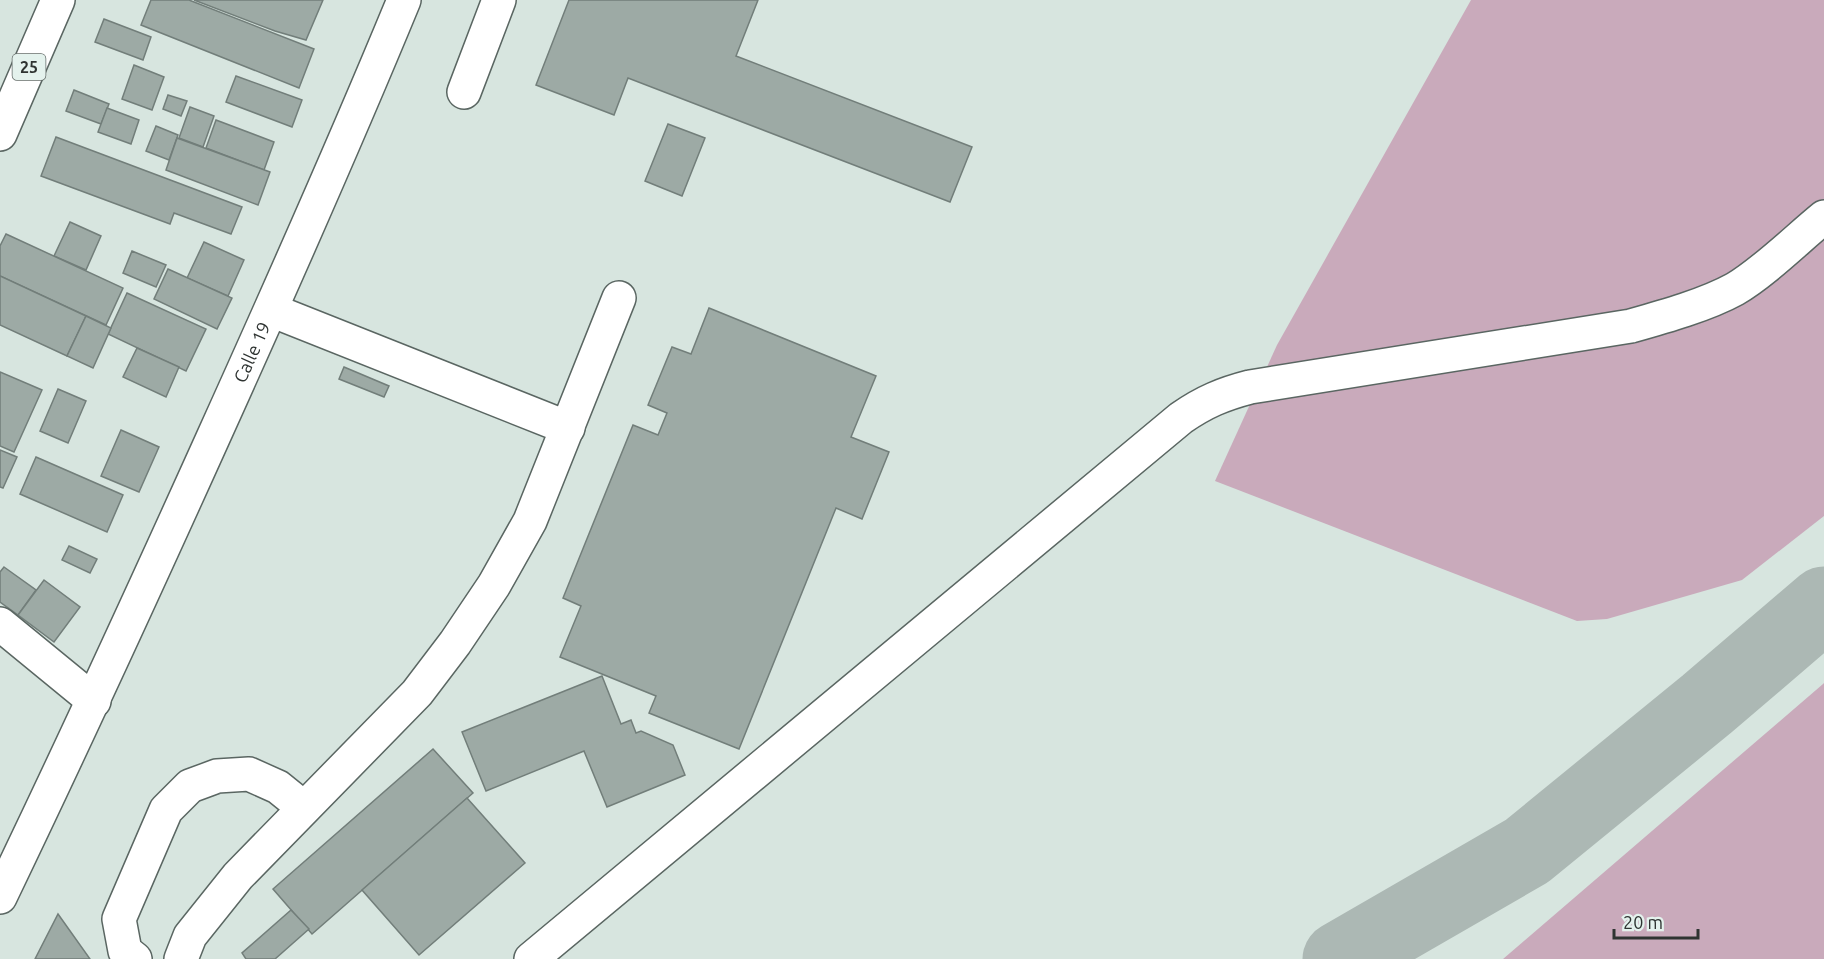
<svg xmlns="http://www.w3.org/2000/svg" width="1824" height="959" viewBox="0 0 1824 959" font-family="Ubuntu,sans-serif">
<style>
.green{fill:#c9aabb}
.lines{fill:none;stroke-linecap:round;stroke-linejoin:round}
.taxiway{stroke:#acb8b4;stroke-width:75}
.building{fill:#9daaa5;stroke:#727e7a;stroke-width:1.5}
.minor-casing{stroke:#5a6662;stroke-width:36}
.highway-casing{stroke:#5a6662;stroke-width:36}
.minor{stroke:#fff;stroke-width:33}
.highway{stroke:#fff;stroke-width:33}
.labels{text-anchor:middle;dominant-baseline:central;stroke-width:6;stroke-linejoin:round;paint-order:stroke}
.shield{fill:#e4f2ed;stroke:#656d6a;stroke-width:1.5}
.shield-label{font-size:16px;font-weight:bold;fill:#2f3432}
.street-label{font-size:18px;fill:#2f3432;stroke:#e4f2ed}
</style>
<rect width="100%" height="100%" fill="#d7e5df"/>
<g class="green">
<path d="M1471,0h353v516l-82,64 -135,39 -30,2 -362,-140 62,-136z"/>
<path d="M1824,683v276h-321l320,-275z"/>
</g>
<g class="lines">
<path class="taxiway" d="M1340,959l187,-108 180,-147 117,-100"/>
</g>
<g class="building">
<path d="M151,0h38l125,49 -15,39 -158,-63z"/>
<path d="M194,0h129l-17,40 -31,-9z"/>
<path d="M569,0h189l-22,56 236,91 -22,55 -322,-124 -14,37 -78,-30z"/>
<path d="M104,19l47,18 -8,23 -48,-18z"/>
<path d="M134,65l30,12 -12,33 -30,-11z"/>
<path d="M236,76l66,24 -10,27 -66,-25z"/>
<path d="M74,90l35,14 -8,20 -35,-13z"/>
<path d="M168,95l19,6 -6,15 -18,-7z"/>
<path d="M190,107l24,9 -11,31 -24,-9z"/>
<path d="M107,108l32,12 -8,24 -33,-12z"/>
<path d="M216,120l58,22 -10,28 -58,-22z"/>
<path d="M668,124l37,14 -23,58 -37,-15z"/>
<path d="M156,126l22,9 -9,25 -23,-9z"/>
<path d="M56,137l186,70 -11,27 -57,-21 -4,11 -129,-48z"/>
<path d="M177,138l93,34 -12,33 -92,-35z"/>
<path d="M70,222l31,14 -15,34 -32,-14z"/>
<path d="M6,234l117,54 -17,37 -106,-49v-30z"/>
<path d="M204,242l40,18 -16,36 -41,-18z"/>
<path d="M132,251l34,14 -10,22 -33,-14z"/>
<path d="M168,269l64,29 -15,31 -63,-30z"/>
<path d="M0,276l86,40 -19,40 -67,-31z"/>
<path d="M127,293l79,36 -20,42 -78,-37z"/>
<path d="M709,308l167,68 -25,61 38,15 -27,67 -26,-11 -97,241 -90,-36 7,-17 -96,-39 21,-51 -18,-8 70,-173 25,10 9,-22 -19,-8 24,-58 19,7z"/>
<path d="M86,316l25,12 -18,40 -26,-12z"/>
<path d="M137,348l42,19 -13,30 -43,-20z"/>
<path d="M344,367l45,19 -5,11 -45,-18z"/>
<path d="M0,372l42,18 -28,62 -14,-6z"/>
<path d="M58,389l28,12 -18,42 -28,-12z"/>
<path d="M121,430l38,17 -20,45 -38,-16z"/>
<path d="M0,450l17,7 -14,31 -3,-1z"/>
<path d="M36,457l87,38 -16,37 -87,-38z"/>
<path d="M69,546l28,13 -7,14 -28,-13z"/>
<path d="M4,567l32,23 -18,25 -18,-13v-30z"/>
<path d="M44,580l36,27 -26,35 -36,-27z"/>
<path d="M602,676l19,48 10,-4 5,13 5,-2 32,14 12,30 -78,32 -23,-56 -98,40 -24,-59z"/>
<path d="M433,749l40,44 -161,141 -39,-45z"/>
<path d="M467,798l58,65 -106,92 -57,-65z"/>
<path d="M291,910l18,19 -34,30h-29l-4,-6z"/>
<path d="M58,914l32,45h-55z"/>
</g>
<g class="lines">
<g class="minor-casing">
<g id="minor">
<path d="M464,92l35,-92"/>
<path d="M271,310l297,118"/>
<path d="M0,624l94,77"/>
<path id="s1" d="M0,897c73,-152 143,-304 212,-457 66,-146 131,-292 192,-440"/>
<path d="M135,959l-10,-8 -6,-32 47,-109 24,-24 27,-10 32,-2 29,13 26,21"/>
<path d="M181,959l9,-23 48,-60 179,-183 38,-50 39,-58 36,-64 89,-223"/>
<path d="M531,959l650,-541c23,-16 42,-24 69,-31l381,-61c32,-9 75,-21 104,-37 29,-17 62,-50 89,-72"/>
</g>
</g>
<g class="highway-casing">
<path id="highway" d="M0,134l58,-134"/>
</g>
<use href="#minor" class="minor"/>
<use href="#highway" class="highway"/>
</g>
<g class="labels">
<rect class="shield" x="12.5" y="54" width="33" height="26" rx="4.5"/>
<g class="shield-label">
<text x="29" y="67">25</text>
</g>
<g class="street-label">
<text stroke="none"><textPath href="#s1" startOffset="600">Calle 19</textPath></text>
</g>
</g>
<path d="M1614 929v9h84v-9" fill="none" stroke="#2f3432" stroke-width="3"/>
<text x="1623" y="929" font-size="18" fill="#2f3432" stroke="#e4f2ed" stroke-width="4.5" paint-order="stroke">20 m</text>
</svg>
